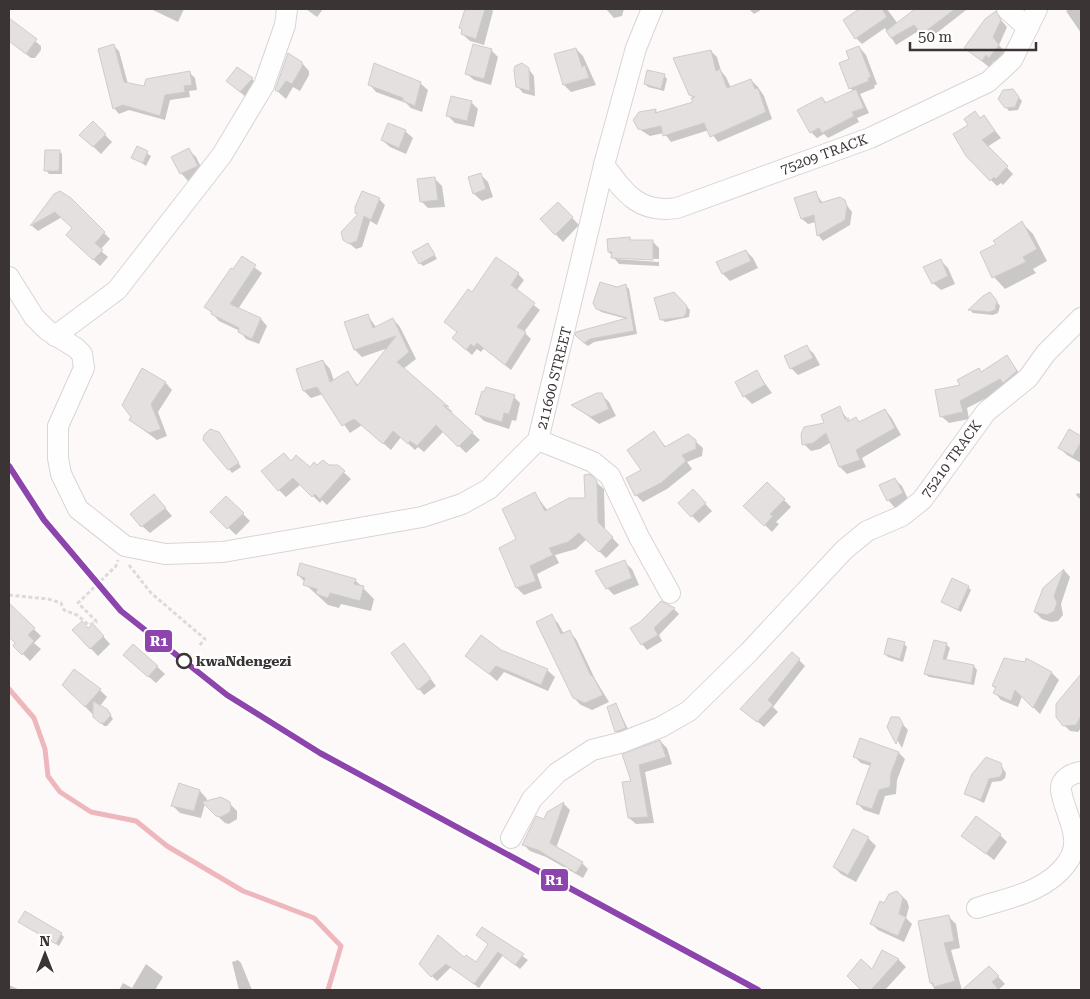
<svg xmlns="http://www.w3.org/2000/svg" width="1090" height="999" viewBox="0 0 1090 999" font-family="'Roboto Serif',serif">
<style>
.shadow{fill:#0003}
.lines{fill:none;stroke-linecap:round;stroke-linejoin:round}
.stream{stroke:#eeb7be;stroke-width:5}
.building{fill:#e5e0e0;stroke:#d1cccc}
.street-casing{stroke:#d9d4d5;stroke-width:22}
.path{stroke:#dcdbdb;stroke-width:3;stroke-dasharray:4 2.5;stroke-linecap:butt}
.street{stroke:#fffefe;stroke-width:20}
.rail-1-casing{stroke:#fff;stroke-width:10}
.rail-1{stroke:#8e44ad;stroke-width:6}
.stop-dot{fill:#fff;stroke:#3b3434;stroke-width:2.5}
.labels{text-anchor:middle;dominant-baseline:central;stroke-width:5;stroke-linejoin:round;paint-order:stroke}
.street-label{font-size:14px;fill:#3b3434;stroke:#fff}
.stop-label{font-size:14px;font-weight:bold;fill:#3b3434;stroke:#fff;text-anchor:start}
.line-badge{stroke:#fff;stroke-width:2}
.badge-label{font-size:14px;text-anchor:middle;font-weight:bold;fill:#fff}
</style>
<rect width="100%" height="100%" fill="#fdf9f9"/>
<g class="shadow">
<path d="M151,9h33l-6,13z"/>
<path d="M306,9h17l-6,8z"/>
<path d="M466,9h25l2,2 -9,34 -14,-4 -8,-7 1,-3 -3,-3z"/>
<path d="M606,9h18l-2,7 -8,2z"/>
<path d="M749,9h12v1l-7,4z"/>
<path d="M861,9h26l11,15 19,-15 49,1 -37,29 -9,-9 -24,15 -11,-17 -23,16 -6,-6 -12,-17z"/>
<path d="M1070,9h11v24l-15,-22z"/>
<path d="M995,13l12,14 -8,18 6,7 -8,12 -3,-3 -5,6 -24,-19z"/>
<path d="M9,19l32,27v4l-6,8h-4l-22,-17z"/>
<path d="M114,46l5,5 9,33 17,3 45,-14 5,5 2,12 -8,1 1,6 -20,3 -5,20 -36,-10 -10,4 -5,-6z"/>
<path d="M859,47l7,8 11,29 -3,2 1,2 -15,6 9,19 -12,5 2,4 -31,16 -4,-4 -7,4 -6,-6 11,-34 5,5 27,-12 -4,-3v-28z"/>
<path d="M576,49l7,7 13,29 -25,7 -7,-7z"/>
<path d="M491,50l7,7 -7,28 -17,-5 -8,-7z"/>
<path d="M711,51l6,6 4,14 5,6 5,11 20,-8 7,7 6,9 8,23 -54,23 -9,-12 -38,12 -7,-9 -14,3 -8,-5 -8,-11 21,-10 3,3 36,-10v-5l-4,-3z"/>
<path d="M302,63l7,8v4l-9,16 -7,-4 -7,12 -10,-9z"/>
<path d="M374,65l46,18 8,7 -6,22 -11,-4 -5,-5 -30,-11 -7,-8z"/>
<path d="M526,66l8,10 1,20 -12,-3 -6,-7z"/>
<path d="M664,75l3,4 -3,12 -16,-4 -3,-3z"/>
<path d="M252,79l6,6 -11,13 -13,-11z"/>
<path d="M1016,94l6,7 -4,9 -9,1 -3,-4z"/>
<path d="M471,102l7,7 -4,18 -19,-4 -8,-8z"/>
<path d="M975,113l6,6 3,-2 17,21 -14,9 26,27 -10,11 -2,-2 -4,3 -6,-6 -21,-55z"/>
<path d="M93,123l19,19 -11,12 -20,-19z"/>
<path d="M405,131l8,7 -7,16 -16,-7 -8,-7z"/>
<path d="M137,147l14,9 -5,10 -13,-9z"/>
<path d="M189,150l7,7 8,16 -16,8 -7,-8z"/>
<path d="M59,151l3,3v20h-13l-3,-4z"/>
<path d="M481,175l7,7 5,15 -11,4 -8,-7 -5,-16z"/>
<path d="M435,179l7,7 3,21 -17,1 -7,-7z"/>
<path d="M815,193l8,10 19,-4 10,13 -2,13 -27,16 -5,-6 -2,-13 -8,2 -6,-5 -6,-20z"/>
<path d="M55,195l15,4 40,40 -10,11 8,7 -8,9 -32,-31 6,-6 -12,-12 -24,14 -6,-5z"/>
<path d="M379,199l6,6 -8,20 -7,-4 -8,26 -6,2 -12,-10 15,-24 -3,-3z"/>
<path d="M558,203l21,22 -16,17 -22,-23z"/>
<path d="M1022,223l11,11 14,27 -14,8 3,4 -31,16 -11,-12 -12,-24 16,-8z"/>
<path d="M630,238l2,3h20l7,7v11l-45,-2 3,2 42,3v4l-40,-2 -10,-12z"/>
<path d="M428,244l9,15 -14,7 -3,-3z"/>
<path d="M746,251l7,7 5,10 -28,13 -7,-7 -5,-11z"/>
<path d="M242,258l20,15 -24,36 23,10 6,7 -8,18 -13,-5 -6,-8 -21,-10 -13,-14z"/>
<path d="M941,261l7,7 7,16 -14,6 -8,-7z"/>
<path d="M518,274l6,6 -8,11 24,19 -16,22 7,7 -20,31 -27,-22 -3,4 -4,-3 -5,6 -13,-11 -1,-11 -12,-11 26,-28z"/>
<path d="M626,286l3,3 8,45 -43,8 -6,4 -3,-2 -8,-9 50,-16 -26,-7 -4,-4 20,-20z"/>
<path d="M674,294l16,16 -1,7 -24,5 -4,-3z"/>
<path d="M983,297h10l7,9 -2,7 -5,2 -20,-2 -3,-3z"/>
<path d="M368,316l8,11 17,-8 7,8 16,32 -13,10 45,39 5,4 -5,-1 32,29 -14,13 -22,-22 -20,21 -6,-5 -3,3 -14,-13 -10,13 -29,-25 -12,8 -27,-39 -12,4 -7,-7 19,-30 7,8 4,12 14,-8 10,12 30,-37 -26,9 -7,-7z"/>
<path d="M807,347l7,7 6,11 -22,10 -7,-7z"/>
<path d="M1007,357l17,22 -57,29 2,11 -20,4 -8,-7 21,-30z"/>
<path d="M756,371l16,22 -20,11 -8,-8 -7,-14z"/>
<path d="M165,382l7,8 -14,22 9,24 -10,4 -27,-20z"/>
<path d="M601,394l8,8 7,14 -17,8 -26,-19z"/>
<path d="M513,396l7,7 -4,18 -4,-1 -3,9 -25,-8 -7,-7z"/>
<path d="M839,408l11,14 6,-3 4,4 25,-13 6,7 10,18 -39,23 4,9 -19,7 -7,-7 -9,-25 -11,7 -9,2 -7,-7z"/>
<path d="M1069,431l12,7v25l-14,-8 -7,-7z"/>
<path d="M654,433l12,14 29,-6 8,7 -1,8 -15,6 5,7 -25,20 -24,13 -7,-7z"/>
<path d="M218,434l23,33 -9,6 -27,-34z"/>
<path d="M291,462l19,6 28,-1 13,12 -24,26 -5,-5 -2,3 -19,-19 -15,13 -7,-7z"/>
<path d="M894,479l8,7 7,15 -14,7 -7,-8z"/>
<path d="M596,482l8,7 1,41 14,15 -13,13 -19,-19 -11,10 -21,6 4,8 -22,11 5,14 -18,7 -7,-7 -16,-39 17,-9 17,-46 13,17 38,-12z"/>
<path d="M767,483l24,24 -15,15 3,2 -7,8 -27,-26z"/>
<path d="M693,491l19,20 -13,12 -7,-7z"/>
<path d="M1077,493l4,1v6l-5,-5z"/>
<path d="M226,497l24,24 -14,14 -24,-23z"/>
<path d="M161,503l11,13 -22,17 -8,-7z"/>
<path d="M624,562l8,7 7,16 -25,10 -7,-7z"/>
<path d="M1064,570l6,7 -9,27 2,11 -5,6 -7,1 -9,-3 -7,-7 9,-23z"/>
<path d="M298,575l57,5 19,19 -3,12 -30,-7 -2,4 -11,-3 -23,-21v-2z"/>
<path d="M968,587l3,3 -10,22 -18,-10z"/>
<path d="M662,602l9,4 8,8 -20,21 3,6 -15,9 -5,-6 -1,-21z"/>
<path d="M11,607l30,29 -7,7 7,6 -11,12 -15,-15 2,-3 -8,-7v-27z"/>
<path d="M551,616l7,7 6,11 5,-2 7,7 19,40 14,23 -17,8 -11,-5 -7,-7z"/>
<path d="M93,625l17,19 -12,12 -25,-26 15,-1z"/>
<path d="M904,644l3,3 -4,15 -15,-5 -3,-3z"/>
<path d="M946,644l4,4 -4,13 28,5 3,4 -3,15 -45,-8 -4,-3z"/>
<path d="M134,645l31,29 -9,9 -24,-21z"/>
<path d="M409,650l27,36 -12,9 -5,-6z"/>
<path d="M500,651l47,19 8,7 -7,14 -44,-19 -7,9 -30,-26z"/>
<path d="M799,660l6,6 -32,41 5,5 -14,15 -22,-18z"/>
<path d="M1027,660l25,13 7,7 -19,34 -18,-18 -4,11 -17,-7 -6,-7 1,-4 -3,-3 33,-22z"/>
<path d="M1081,676v52l-3,4 -8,-1 -6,-6 -7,-20z"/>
<path d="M64,685l36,5 7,7 -7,9 7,4 6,9 -6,7h-3z"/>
<path d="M616,705l13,26 -10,3 -3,-3z"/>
<path d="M898,719l10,11 -6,18 -13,-22z"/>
<path d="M660,741l7,7 5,16 -27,8 9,51 -18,1 -7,-6 3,-36 -8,-27z"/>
<path d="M899,753l6,6 -8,21 -1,14 -11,2 -6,19 -15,-5 -7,-7 14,-37 -10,-3 -7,-7z"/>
<path d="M1000,764l6,9 -1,5 -4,3 -9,1 -8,21 -19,-9z"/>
<path d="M200,791l7,8 -1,3 23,1 8,8v8l-8,5 -4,-1 -20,-19 -4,14 -21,-5 -7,-7z"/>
<path d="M564,804l6,6 -14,38 26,15 6,6 -5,9 -37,-21 -16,-6 -7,-7 22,-23 3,-8z"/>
<path d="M1000,835l7,7 -13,18 -31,-24z"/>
<path d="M868,838l8,8 -20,36 -15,-8 -7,-7z"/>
<path d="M892,893l9,2 6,6 2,6 -3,11 6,6 -8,18 -26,-12 -7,-7z"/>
<path d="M949,917l7,7 4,24 -9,2 11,40h-27l-4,-7z"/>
<path d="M20,922l41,12 3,3 -5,9z"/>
<path d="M483,928l45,32 -8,9 -17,-14 -24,33 -28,-21 -14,14 -17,-17 45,-6 11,6 13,-20z"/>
<path d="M882,952l17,8 7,7 -21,23h-23z"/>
<path d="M238,960l3,3 11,27h-13l-7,-28z"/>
<path d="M146,964l17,13 -8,13h-36l4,-7 9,5z"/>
<path d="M989,967l16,17 -7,6h-34z"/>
<path d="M9,985l11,5h-11z"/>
</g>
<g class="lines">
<path class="stream" d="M9,689l25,29 11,31 3,27 12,16 31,20 45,9 31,25 76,45 71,27 27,28 -13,44"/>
</g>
<g class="building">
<path d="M465,9h20l-9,30 -15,-5 1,-5 -3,-1z"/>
<path d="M859,9h23l5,8 -32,22 -12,-19z"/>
<path d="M915,9h40l-33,25 -8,-9 -23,13 -5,-7z"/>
<path d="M996,11l5,9 -8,17 6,8 -10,13 -3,-3 -4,6 -18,-13 21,-29z"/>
<path d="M9,18l28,21 -11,15 -17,-13z"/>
<path d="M114,44l10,38 20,4 2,-7 44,-8 2,14 -8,1 1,6 -20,3 -5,21 -37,-11 -10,4 -15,-60z"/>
<path d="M473,44l19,5 -8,30 -19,-5z"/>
<path d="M859,46l12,31 -3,1 1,3 -20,8 -10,-26 10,-4 -3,-8z"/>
<path d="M576,48l6,19 3,-2 4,13 -26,7 -9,-31z"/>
<path d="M711,50l5,21 4,-2 7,19 24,-9 4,10 3,-1 8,24 -56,25 -6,-14 -41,13 -2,-10 -18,4 -5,-1 -5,-9 6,-8 17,-3 -1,4 38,-11 -2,-4 4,-1 -6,-2 -16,-37z"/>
<path d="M288,53l14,9v5l-10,17 -6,-3 -8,11 -3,-2z"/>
<path d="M374,63l47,19 -6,24 -12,-5v-3l-35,-13z"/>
<path d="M522,63l7,5 1,23 -14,-4 -2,-17 1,-4z"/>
<path d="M237,67l16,11 -13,14 -14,-11z"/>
<path d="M647,70l18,4 -4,15 -17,-5z"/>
<path d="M856,89l8,19 -12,4 2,4 -32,17 -3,-5 -9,5 -13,-23 25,-13 3,6z"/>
<path d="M1013,89l6,8 -4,10 -10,1 -7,-9 5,-9z"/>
<path d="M451,96l21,5 -5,20 -21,-5z"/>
<path d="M975,111l5,7 4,-3 11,16 -13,9 26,26 -12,13 -2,-2 -4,4 -24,-25 -13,-22 15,-9 -4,-6z"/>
<path d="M93,121l13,13 -13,13 -14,-12z"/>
<path d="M388,123l18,7 -7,18 -18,-8z"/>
<path d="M137,146l11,5 -5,12 -12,-5z"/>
<path d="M189,148l9,18 -18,8 -9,-17z"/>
<path d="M45,150h15l-1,21h-15z"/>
<path d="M481,173l5,16 -13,5 -5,-17z"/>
<path d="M435,177l3,23 -18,2 -3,-23z"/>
<path d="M60,191l11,7 34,34 -10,11 8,7 -10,10 -27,-25 6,-7 -17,-16 -25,14 24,-32z"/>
<path d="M362,191l18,7 -9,22 -7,-4 -7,25 -8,3 -6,-4 -2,-8 17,-18 -3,-1v-6z"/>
<path d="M816,191l4,12 20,-6 5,3 2,6 -2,14 -28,16 -3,-21 -13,4 -7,-21z"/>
<path d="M558,202l15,15 -18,18 -15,-16z"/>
<path d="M1022,221l15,28 -14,8 3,5 -34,16 -12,-26 16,-8 -3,-3z"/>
<path d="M630,237v3h23v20l-42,-2 1,-6h-4l-1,-13z"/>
<path d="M428,243l7,12 -16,9 -7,-12z"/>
<path d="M746,250l5,11 -29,13 -6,-12z"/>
<path d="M242,256l14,9 -26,39 31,14 -9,21 -14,-7 1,-4 -28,-14 1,-2 -8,-5 27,-39 2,1z"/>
<path d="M496,257l23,16 -8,12 24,18 -18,24 9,5 -21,33 -28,-22 -3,4 -3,-3 -5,6 -14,-12 5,-6 -13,-10 24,-33 4,3z"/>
<path d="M941,259l7,17 -16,8 -9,-17z"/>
<path d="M600,282l17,5 9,-3 8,47 -44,8 -6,4 -9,-8 1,-3 51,-14 -31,-9 -3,-6z"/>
<path d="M674,292l13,14 -1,8 -3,3 -23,3 -6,-22z"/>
<path d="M990,292l7,9 -2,9 -6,2 -21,-2 15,-14z"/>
<path d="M368,314l5,14 20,-10 16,34 -12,10 52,45 -6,-2 30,27 -15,15 -22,-22 -19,21 -7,-5 -2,3 -15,-13 -10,13 -29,-25 -12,7 -25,-39 -14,4 -7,-22 27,-9 7,22 18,-11 9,15 39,-50 -42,14 -10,-28z"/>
<path d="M807,345l6,13 -23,11 -6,-13z"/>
<path d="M1007,355l10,16 -14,12 -3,-4 -40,22 3,11 -23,5 -5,-27 25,-5 -3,-5 22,-12 2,4z"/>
<path d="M142,368l24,14 -15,22 10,25 -12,4 -20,-13 2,-3 -9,-12z"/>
<path d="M757,370l8,15 -22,12 -8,-15z"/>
<path d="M486,387l29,8 -6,19 -5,-1 -2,9 -27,-8 7,-23 2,1z"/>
<path d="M597,393h5l7,16 -18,8 -20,-12z"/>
<path d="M840,406l5,13 4,-1 -2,4 9,-5 3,5 26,-13 10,19 -39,22 4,10 -21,7 -13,-34 -13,10 -11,2 -1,-11 3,-7 20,-4 -3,-8z"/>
<path d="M210,429l9,3 20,31 -11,7 -25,-30 1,-5z"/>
<path d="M1069,429l12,7v6l-8,14 -15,-8z"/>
<path d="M654,431l11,16 23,-13 8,6v9l-14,6 4,6 -25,22 -26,13 -9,-18 15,-8 -14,-20z"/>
<path d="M284,453l7,8 5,-6 14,12 4,-5 3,3 6,-5 6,5h9l7,6 -25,28 -5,-5 -3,3 -19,-19 -15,13 -17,-20z"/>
<path d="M590,474l7,7 1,41 15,15 -14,15 -20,-19 -11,9 -19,6 4,7 -23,11 6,15 -20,7 -17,-40 17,-9 -14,-30 33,-17 10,19 24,-13h16l-1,-23z"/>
<path d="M895,478l8,15 -16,8 -8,-16z"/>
<path d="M767,482l18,17 -15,15 3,2 -9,10 -21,-20z"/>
<path d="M693,489l13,14 -15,14 -13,-14z"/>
<path d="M154,494l12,14 -25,19 -11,-13z"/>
<path d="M226,496l18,17 -17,16 -17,-17z"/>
<path d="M625,560l7,18 -26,11 -11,-18z"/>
<path d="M300,563l56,16 -2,5 10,2 -4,15 -30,-8 -2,5 -12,-4 1,-5 -14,-4 2,-7 -8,-3z"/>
<path d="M1064,569l-10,27 3,7 -3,8 -7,4 -13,-3 9,-24z"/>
<path d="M952,578l17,8 -11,24 -17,-8z"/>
<path d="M661,601l14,7 -21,20 4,7 -17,10 -11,-17 10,-6z"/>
<path d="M9,603l26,25 -7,7 6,6 -12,14 -9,-9 2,-3 -6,-6z"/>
<path d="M552,614l9,20 9,-4 21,46 1,-1 11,20 -18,8 -12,-5 -37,-76z"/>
<path d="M82,621l6,7 5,-4 11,12 -14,13 -18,-19z"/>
<path d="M481,635l20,15 47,19 -7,16 -45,-19 -7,8 -24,-18z"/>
<path d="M888,638l17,4 -5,17 -16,-5z"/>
<path d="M934,640l13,3 -4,16 31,6 -3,18 -47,-9z"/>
<path d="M404,643l27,36 -13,11 -27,-37z"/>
<path d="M133,644l25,22 -10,11 -25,-22z"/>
<path d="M792,652l8,7 -32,41 5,5 -16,17 -17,-13z"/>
<path d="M1004,658l21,4 1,-4 26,14 -19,36 -18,-18 -4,11 -18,-8 3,-6 -4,-1z"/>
<path d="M74,669l27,20 -16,18 -23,-22z"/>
<path d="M1081,674v42l-5,9 -13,1 -7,-9v-13z"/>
<path d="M93,701l14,8 4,6 -7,8h-4l-7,-6z"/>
<path d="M616,703l10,25 -11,4 -8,-25z"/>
<path d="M891,717h8l4,7 -7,20 -9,-17z"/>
<path d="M860,738l39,14 -8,21 -1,14 -11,3 -7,19 -16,-5 15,-41 -18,-6z"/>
<path d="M660,740l6,17 -27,8 9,52 -20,1 -6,-36 9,-1 -9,-27z"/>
<path d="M986,757l15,6 2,9 -3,5 -11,2 -8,21 -17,-6 8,-20z"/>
<path d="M179,783l21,7 -6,21 -23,-5z"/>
<path d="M221,797l9,5 1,5 -1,5 -9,5 -5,-1 -14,-14z"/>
<path d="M564,802l-14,41 33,19 -7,11 -38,-23 -16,-5 14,-29 8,3 3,-7z"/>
<path d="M976,816l25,18 -15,20 -25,-18z"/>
<path d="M853,829l16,8 -21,38 -15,-8z"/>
<path d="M897,891l6,7 -4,16 7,3 -8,19 -28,-12 10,-23 4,2 5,-9z"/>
<path d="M25,911l37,22 -6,11 -38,-22z"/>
<path d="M949,915l5,26 -10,2 11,38 -21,6 -1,-4h-3l-12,-62z"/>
<path d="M482,927l42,27 -9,11 -17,-13 -24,32 -28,-20 -15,13 -12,-13 19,-29 26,22 2,-2 10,7 12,-18 -12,-9z"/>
<path d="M882,950l17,9 -28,31h-10l-14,-14 14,-17 11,10z"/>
<path d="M989,966l10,10 -7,6 7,8h-37z"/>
</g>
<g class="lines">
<g class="street-casing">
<g id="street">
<path d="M1007,9l21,19"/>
<path d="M604,165c21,28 35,49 73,43l193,-70 118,-56 24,-22 25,-51"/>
<path d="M9,277l25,40 13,13 29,18 6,6 2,14 -26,58v32l3,16 17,35 47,37 40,8 58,-2 199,-35 40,-13 27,-15 49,-49 66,-275 32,-117 16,-39"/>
<path d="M55,336l62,-46 105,-135 42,-70 21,-60 2,-16"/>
<path d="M538,440l55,22 17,14 29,61 31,56"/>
<path d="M511,838l21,-39 25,-26 35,-23 31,-8 38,-15 28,-16 60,-59 95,-102 23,-19 35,-15 20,-16 64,-88 42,-34 18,-25 35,-35"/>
<path d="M977,908c31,-10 69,-16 90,-45 18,-24 -3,-49 -6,-73 -1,-11 11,-17 20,-18"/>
</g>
</g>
<g class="path">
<path d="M129,565l22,28 54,46 -7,8"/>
<path d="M9,595l39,4 13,4 3,7 13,5 12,10 8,-3"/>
<path d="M97,622l-19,-19 38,-37 2,-6"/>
</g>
<use href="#street" class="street"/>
<g class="rail-1-casing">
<path id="rail-1" d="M9,466l35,54 77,91 106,84 93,58 438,237"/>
</g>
<use href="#rail-1" class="rail-1"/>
</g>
<circle class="stop-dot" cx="184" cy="661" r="7"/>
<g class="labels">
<g class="street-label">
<text transform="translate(824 154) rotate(-20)">75209 TRACK</text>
<text transform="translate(554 378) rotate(-76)">211600 STREET</text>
<text transform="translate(951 459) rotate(-54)">75210 TRACK</text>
</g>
<g class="stop-label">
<text x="196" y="661">kwaNdengezi</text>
</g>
</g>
<g class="line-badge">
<rect x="144" y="629" width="29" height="24" rx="5" fill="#8e44ad"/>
<rect x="540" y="868" width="29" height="24" rx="5" fill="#8e44ad"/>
</g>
<g class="badge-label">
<text x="159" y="646">R1</text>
<text x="554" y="885">R1</text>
</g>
<rect width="1090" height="999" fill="none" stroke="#3b3434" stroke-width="20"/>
<g transform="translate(45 954)" stroke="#ffffff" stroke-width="4" paint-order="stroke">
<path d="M0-4L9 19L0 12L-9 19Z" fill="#3b3434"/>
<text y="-8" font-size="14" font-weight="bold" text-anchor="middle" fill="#3b3434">N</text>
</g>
<path d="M910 42v8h126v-8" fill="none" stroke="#3b3434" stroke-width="2.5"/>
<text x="918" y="42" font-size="15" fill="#3b3434" stroke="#ffffff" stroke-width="4" paint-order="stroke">50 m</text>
</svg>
